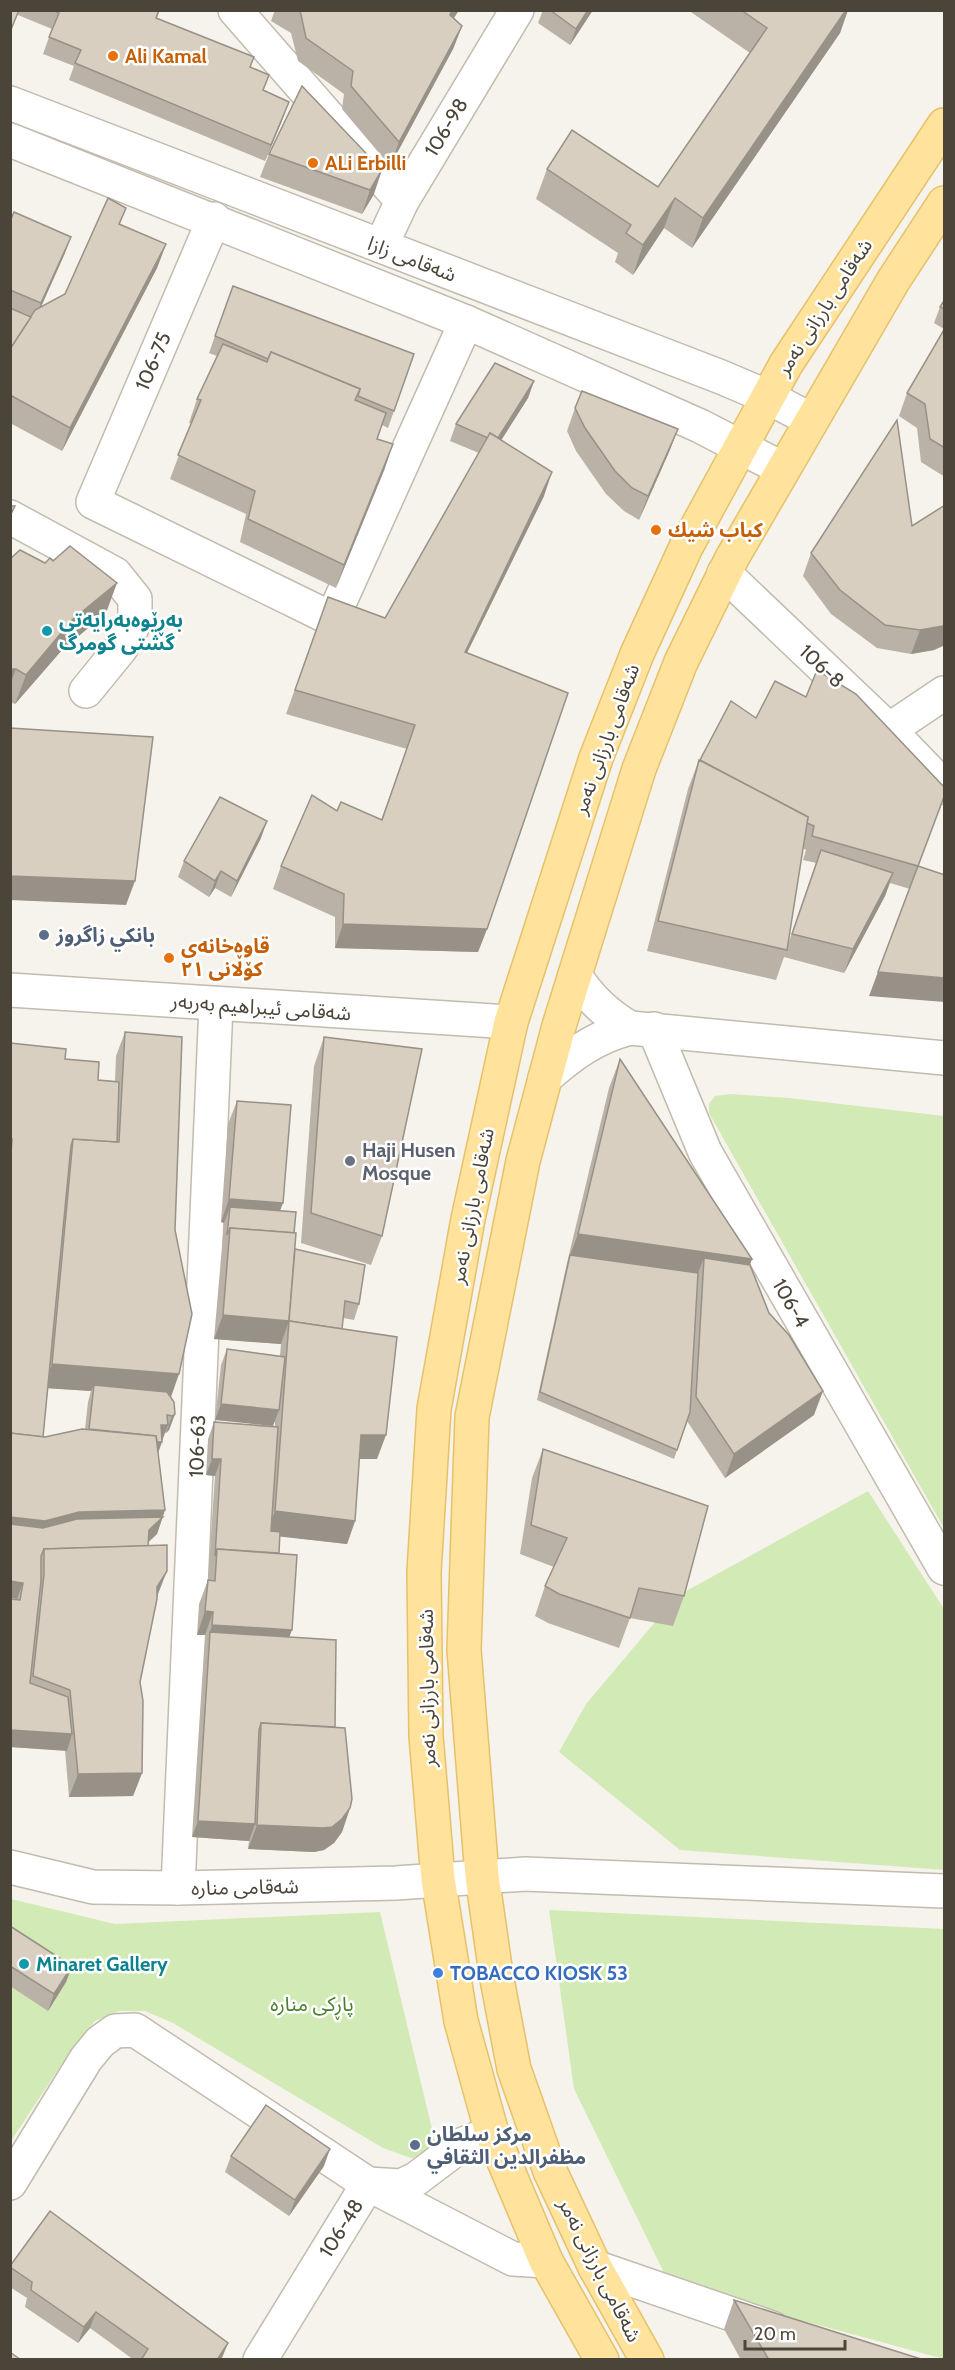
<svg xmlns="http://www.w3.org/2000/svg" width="955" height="2370" viewBox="0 0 955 2370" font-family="Cabin,'Noto Sans Arabic',sans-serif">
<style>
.green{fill:#d2eab5}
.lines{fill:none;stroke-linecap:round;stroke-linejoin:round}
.minor-casing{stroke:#c2bbae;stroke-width:36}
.major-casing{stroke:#e6c16a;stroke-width:36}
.minor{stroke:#fff;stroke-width:33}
.major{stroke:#ffe39c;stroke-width:33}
.wall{fill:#bab2a6;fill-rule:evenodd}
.shaded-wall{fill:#979187}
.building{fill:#d8cfc1;stroke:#979187;stroke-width:1.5}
.food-dot{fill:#e8710a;stroke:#fff;stroke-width:2}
.culture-dot{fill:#0f9aa8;stroke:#fff;stroke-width:2}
.service-dot{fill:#5c6f8a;stroke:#fff;stroke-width:2}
.worship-dot{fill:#6b7280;stroke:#fff;stroke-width:2}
.shop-dot{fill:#3f7fe0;stroke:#fff;stroke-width:2}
.labels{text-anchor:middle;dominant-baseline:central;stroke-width:5;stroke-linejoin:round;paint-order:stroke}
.food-label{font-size:20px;font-weight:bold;fill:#c56008;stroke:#fff;text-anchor:start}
.street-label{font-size:20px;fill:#4b4439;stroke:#fff}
.culture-label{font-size:20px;font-weight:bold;fill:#0d838f;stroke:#fff;text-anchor:start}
.service-label{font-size:20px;font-weight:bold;fill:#4e5e75;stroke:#fff;text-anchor:start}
.worship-label{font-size:20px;font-weight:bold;fill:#5b616d;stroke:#fff;text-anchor:start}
.shop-label{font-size:20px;font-weight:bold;fill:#366cbe;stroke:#fff;text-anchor:start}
.park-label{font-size:20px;fill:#4a7f2a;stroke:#fff}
</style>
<rect width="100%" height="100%" fill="#f6f3ec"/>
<g class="green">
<path d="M730,1094l59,4 155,18v412l-235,-415v-9l6,-8z"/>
<path d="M868,1491l76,118v261l-264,-20 -121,-98 27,-48 91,-108z"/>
<path d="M11,1899l104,25 265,-12 58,242 -27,4 -28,-10 -210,-125 -28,-12h-26l-24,10 -28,35 -56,85z"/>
<path d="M549,1910l395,19v430l-274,-74 -96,-196z"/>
</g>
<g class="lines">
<g class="minor-casing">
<g id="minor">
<path d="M235,10l167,191"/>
<path d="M10,103l711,274 47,20 43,23"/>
<path d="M10,140l456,182 234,104 83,43"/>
<path d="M214,219l-121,283 239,117 134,-297"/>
<path d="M381,246l21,-45 115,-191"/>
<path d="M10,517l105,57 20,25v23l-14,26 -35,43"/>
<path d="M724,573l165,157 55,57"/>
<path d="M889,730l55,-37"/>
<path d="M575,975c14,23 31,39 55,53"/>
<path d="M10,990l501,32"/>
<path d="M654,1029l51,123 239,416"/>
<path d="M545,1078c26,-23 50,-41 85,-50l314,30"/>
<path d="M10,1867l83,20 85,1 218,-5 129,-9 419,17"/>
<path d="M178,1888l38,-883"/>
<path d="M10,2183l76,-124 14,-17 15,-11 20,-1 233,154 145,75 33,2"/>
<path d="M595,2267l177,61"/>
<path d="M260,2360l108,-176 33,2 15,-7 45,-34 31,-12"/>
</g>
</g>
<g class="major-casing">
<g id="major">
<path d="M602,2360l-56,-99 -54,-128 -31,-112 -23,-142 -12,-143 -2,-164 10,-163 34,-190 43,-197 85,-264 41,-104 49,-107 100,-183 158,-239"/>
<path d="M647,2360l-52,-93 -45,-96 -36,-102 -18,-95 -14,-98 -18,-226 8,-233 51,-256 36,-135 80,-257 42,-107 51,-104 161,-277 51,-78"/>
</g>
</g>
<use href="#minor" class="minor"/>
<use href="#major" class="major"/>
</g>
<g class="wall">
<path d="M10,10h150l-3,8 94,49 13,23 19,28 -18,43 -196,-81 5,-14 -31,-12 9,-25 -34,-14z"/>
<path d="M275,10h184l-5,8 8,8 -9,23 -63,117 -48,-57 2,-15 -46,-33 -7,-28 -20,-12z"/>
<path d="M543,10h50l-23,35 -32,-22z"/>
<path d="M688,10h160l-8,23 -148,215 -28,-20 -31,47 -18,-13 3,-9 -82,-54 11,-30 111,18 92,-134z"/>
<path d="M302,86l72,108 -12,20 -102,-37 9,-23z"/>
<path d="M126,208l-6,16 46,20 -9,24 -95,183 -52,-28v-202l55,32 -24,54 24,-13z"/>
<path d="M945,299v178l-24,-15 -4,-34 -18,-12 8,-23 37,-64 -10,-6 6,-16z"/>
<path d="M215,336l199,18 -26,74 -6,-3 -5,14 8,29 -49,120 -96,-46 6,-28 -76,-35 21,-56h-2l8,-24 20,-43 -8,-3z"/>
<path d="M534,381l-6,17 -27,42 43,56 -77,157 20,276 -9,23 -143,-4v-31l-62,-28 8,-23 56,-55 44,9 26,-71 -121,-35 42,-117 57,21 94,-165 -29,-12 6,-17z"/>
<path d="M575,408l103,21 -9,23 -30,68 -15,-9 -18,-17 -30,-43 -9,-20z"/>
<path d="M945,505v140l-11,5 -23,4 -34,-6 -46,-34 -28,-38 8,-23 101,-27z"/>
<path d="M10,559l96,54 -44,37 -47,54 -5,-2z"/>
<path d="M699,760l219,106 -49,130 41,-107 -20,-6 -5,13 -41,77 -60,-16 -8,23 -129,-29 41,-162zM803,848l3,2 -3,10 13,3 -29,84z"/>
<path d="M261,838l-30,59 -16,-9 -6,9 -31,-20 6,-16z"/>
<path d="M125,1032l50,198 -4,167 4,17 -6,16 -3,3 -1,-1 -7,20 7,58 -8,24 -8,8 -1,4 10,48 -18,88 2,91 -9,23 -64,1 -4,-47 -55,-3 7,-148 -7,-1v-555l55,16 33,21 17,1 1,-25zM48,1388l43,3 -3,11 -3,27 -42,8z"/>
<path d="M324,1037l58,199 -11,29 -70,-22 13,-177z"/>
<path d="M620,1059l132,200 -2,6 19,48 45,102 -89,63 -38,-57 -13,38 -137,-59 30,-137 42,-175z"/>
<path d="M237,1101l43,110 14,22 1,16 64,55 -5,16 -11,-2 -1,11 35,130h-18l-4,62 -8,23 -67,-8 -1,17 10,84 46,90 15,81 -8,24 -8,11 -10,7 -10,2 -66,-3 1,-8 -57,-4 13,-202h-8l2,-31 9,-24 7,-104 -9,-1 2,-36 6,-17 61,4v-4l-60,-2 6,-55 6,-16 53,7 1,-12 -67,-5 10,-116 -3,-1 7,-98z"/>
<path d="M543,1449l141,147 -11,30 -43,-8 -11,30 -71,-25 -13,-7 10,-30 9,-19 -34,-13 12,-76z"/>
<path d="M10,1926l62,40 -6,16 -18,29 -38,-25z"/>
<path d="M231,2156l93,10 -35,50 -64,-44z"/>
<path d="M10,2266l218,77 -7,17h-87l-44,-32 -12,15 -53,-36 2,-9 -17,-11z"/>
<path d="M734,2300l190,60h-183l-17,-31z"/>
</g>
<g class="shaded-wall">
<path d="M452,10h7l-18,28 9,-23z"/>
<path d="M588,10h5l-23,35 6,-16z"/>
<path d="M846,10h2l-8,23 -148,215 11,-30z"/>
<path d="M462,26l-9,23 -63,117 9,-24z"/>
<path d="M289,102l-6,16 -18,43 6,-16z"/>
<path d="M382,170l-8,24 -12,20 8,-24z"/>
<path d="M675,198l-11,30 -31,47 10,-30z"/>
<path d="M71,237l-6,16 -30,67 6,-17z"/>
<path d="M166,244l-9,24 -95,183 8,-23z"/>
<path d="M534,381l-6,17 -38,60 6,-16z"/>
<path d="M678,429l-9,23 -30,68 9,-24z"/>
<path d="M393,444l-8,24 -49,120 8,-23z"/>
<path d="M552,472l-8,24 -88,179 9,-23z"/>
<path d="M117,583l-11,30 -44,37 -47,54 11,-29 46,-55z"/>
<path d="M945,626v19l-11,5 -23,4 9,-24z"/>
<path d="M10,669h6l-6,16z"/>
<path d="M267,821l-6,17 -30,59 6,-16z"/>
<path d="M221,871l-6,17 -6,9 6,-16z"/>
<path d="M893,873l-8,23 -41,77 9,-24z"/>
<path d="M10,876l125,5 -9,24 -116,-5z"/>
<path d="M343,924l144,5 -9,23 -143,-4z"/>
<path d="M878,972l67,6v24l-76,-6z"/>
<path d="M229,1199l54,4 -9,24 -44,-20 -6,16 -3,-1z"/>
<path d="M578,1234l174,25 -11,29 -37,-30 -9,23 -125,-26z"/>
<path d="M223,1315l66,6 -8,23 -67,-5z"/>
<path d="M52,1364l127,10 -8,23 -77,-12 -3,6 -47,-3z"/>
<path d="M823,1391l-9,24 -89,63 9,-24z"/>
<path d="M221,1404l58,6 -6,16 -58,-6z"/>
<path d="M175,1414l-6,16 -3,3 6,-17z"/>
<path d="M161,1425h7l-6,16z"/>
<path d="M361,1435h25l-9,24h-25z"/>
<path d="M88,1436l74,6 -6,17z"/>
<path d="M212,1459h9l-6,17 -9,-1z"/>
<path d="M165,1510l-8,24 -14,12 -133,-5v-24l69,-5z"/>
<path d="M275,1511l80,10 -8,23 -81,-9z"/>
<path d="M167,1571l-9,23 -10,17 9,-24z"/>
<path d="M10,1581l13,2 -6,16 -7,-1z"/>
<path d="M205,1611l8,1 -8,23h-8z"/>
<path d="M212,1625l80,5 -9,24 -73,-22z"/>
<path d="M10,1730l62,4 -5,17 -57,-4z"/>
<path d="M142,1773l-9,23 -64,1 9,-23z"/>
<path d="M350,1808l-8,24 -8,11 -10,7 -10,2 -66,-3 9,-24z"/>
<path d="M198,1821l57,3 -6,17 -57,-4z"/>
<path d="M72,1966l-6,16 -18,29 6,-17z"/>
<path d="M330,2149l-6,17 -35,50 6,-16z"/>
<path d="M96,2312l-6,16 -12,15 6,-16z"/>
<path d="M228,2343l-7,17h-4z"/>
</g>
<g class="building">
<path d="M10,10h9l-9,22z"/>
<path d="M53,10h106l-3,8 98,39 -4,10 19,8 -6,15 26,12 -18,43 -196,-82 6,-13 -32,-13 10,-24z"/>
<path d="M300,10h152l-2,5 12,11 -63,116 -48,-56 2,-15 -47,-33z"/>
<path d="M550,10h38l-12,19z"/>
<path d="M741,10h105l-143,208 -28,-20 -32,47 -17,-12 5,-8 -84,-56 25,-39 86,57 109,-159z"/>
<path d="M302,86l80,84 -12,20 -101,-36z"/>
<path d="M108,198l18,10 -7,16 47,20 -96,184 -60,-33v-50l2,1 23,-36 30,-16z"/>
<path d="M14,212l57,25 -30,66 -31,-13v-69z"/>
<path d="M233,286l181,68 -20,57 -36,-15 2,-7 -89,-37 -3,7 -53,-23z"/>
<path d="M945,299v10l-5,-2z"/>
<path d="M10,308l21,9 -19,29 -2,-1z"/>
<path d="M945,328v120l-15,-9 -5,-35 -18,-11z"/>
<path d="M223,344l44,18 4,-10 89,37 -5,11 31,13 -9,26 16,5 -49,121 -96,-46 7,-28 -77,-36 23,-55 -4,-1z"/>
<path d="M495,363l39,18 -36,57 -8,-5 -2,5 -32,-14z"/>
<path d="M582,391l96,38 -30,67 -16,-8 -17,-17 -30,-43 -10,-20z"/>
<path d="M897,420l15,106 33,-21v121h-2l-23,4 -35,-5 -45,-35 -29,-37z"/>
<path d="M490,433l62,39 -87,180 103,41 -81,236 -144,-5 1,-30 -63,-28 31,-71 25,16 4,-9 41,18 33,-95 -120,-35 33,-93 57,21z"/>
<path d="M10,506h5l-5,10z"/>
<path d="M70,546l47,37 -45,37 -46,55 -10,-6h-6v-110l10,-9 25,13 5,-5 3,3z"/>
<path d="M817,670l39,24 89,94v6l-27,72 -106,-30 2,-10 -7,-3 1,-6 -108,-57 31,-59 25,17 19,-37 31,16z"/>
<path d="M10,728l143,9 -18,144 -125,-5z"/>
<path d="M699,760l109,57 -21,133 -129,-29z"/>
<path d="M220,797l47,24 -30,60 -16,-10 -6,10 -31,-20z"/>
<path d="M821,850l72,23 -40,76 -61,-15z"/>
<path d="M918,866l27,9v103l-67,-6z"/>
<path d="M125,1032l57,5 -7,193 17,84 -13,60 -127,-10 21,-225 46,3z"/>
<path d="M324,1037l98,12 -40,187 -71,-23z"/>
<path d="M10,1043l56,6 -1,10 34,3 -1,18 21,2 -2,60 -44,-3 -2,7 -28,291 -33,-4v-266l2,-28 -2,-1z"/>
<path d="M620,1059l132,200 -174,-25z"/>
<path d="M237,1101l54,4 -8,98 -54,-4z"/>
<path d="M230,1207l66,5 -2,21 -64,-5 -3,7z"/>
<path d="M230,1228l66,5 -7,88 -66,-6z"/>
<path d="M295,1249l70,16 -6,39 -14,-3 -3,28 -53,-8z"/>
<path d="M570,1255l128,18 -8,139 -13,38 -137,-58z"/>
<path d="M704,1258l46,7 19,48 20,22 34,56 -89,63 -38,-57z"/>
<path d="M289,1321l108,16 -11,98h-25l-6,86 -80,-10z"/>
<path d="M227,1349l58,8 -6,53 -58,-6z"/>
<path d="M94,1385l73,7 7,10 1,12 -3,2 -5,-1 1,10h-7l1,17h-5l-1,-6 -67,-7z"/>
<path d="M214,1422l64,5 -7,104 9,1 -1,21 -62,-4 -2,7 6,-97h-9z"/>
<path d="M82,1429l74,7 9,74 -86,2 -34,9 -35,-4v-84l35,4z"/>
<path d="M543,1449l165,57 -24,90 -45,-8 -9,30 -71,-24 -14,-8 22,-48 -36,-13z"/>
<path d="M163,1517l-14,13 -1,16 -104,3 -3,7v25l-11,102 38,14 4,37 -62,-4v-131l10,1 3,-17 -13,-2v-57l33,4 34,-9z"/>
<path d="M167,1545v26l-10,16v12l-17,83 3,19 -1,72 -64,1 -8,-84 -37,-14 11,-102v-25z"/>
<path d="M217,1549l80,6 -5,75 -80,-5 1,-13 -8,-1 3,-31 7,1z"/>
<path d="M210,1632l126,8 -1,87 -74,-4 -2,7 -4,94 -57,-3z"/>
<path d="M261,1723l84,5 7,71 -2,9 -8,11 -10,8 -9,1 -66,-3z"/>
<path d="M10,1926l62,40 -18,28 -44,-28z"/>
<path d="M266,2105l64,44 -35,51 -64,-44z"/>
<path d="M50,2211l178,132 -11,17h-76l7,-11 -52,-37 -12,15 -53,-37 1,-8 -22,-15v-1z"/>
<path d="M734,2300l190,60h-155z"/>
<path d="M10,2352l11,8h-11z"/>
</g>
<g class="food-dot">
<circle cx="113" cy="56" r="6"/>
<circle cx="313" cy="163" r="6"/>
<circle cx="656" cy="530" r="6"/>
<circle cx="169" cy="958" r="6"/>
</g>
<g class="culture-dot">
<circle cx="47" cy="631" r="6"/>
<circle cx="24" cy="1964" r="6"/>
</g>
<g class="service-dot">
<circle cx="44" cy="935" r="6"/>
<circle cx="415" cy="2145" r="6"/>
</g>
<circle class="worship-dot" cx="350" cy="1161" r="6"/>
<circle class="shop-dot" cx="438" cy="1973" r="6"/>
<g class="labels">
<g class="food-label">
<text x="125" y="56">Ali Kamal</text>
<text x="325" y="163">ALi Erbilli</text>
<text x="668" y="530">كباب شيك</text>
<text x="181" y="946">قاوەخانەی<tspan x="181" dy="23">کۆڵانی ٢١</tspan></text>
</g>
<g class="street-label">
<text transform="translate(446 127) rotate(-59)">106-98</text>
<text transform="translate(412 259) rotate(21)">شەقامی زازا</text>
<text transform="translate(824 307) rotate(-57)">شەقامی بارزانی نەمر</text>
<text transform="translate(153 361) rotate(-67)">106-75</text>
<text transform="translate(822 666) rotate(43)">106-8</text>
<text transform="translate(606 739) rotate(-70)">شەقامی بارزانی نەمر</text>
<text transform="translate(261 1007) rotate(4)">شەقامی ئیبراهیم بەربەر</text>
<text transform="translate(472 1206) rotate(-79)">شەقامی بارزانی نەمر</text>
<text transform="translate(791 1303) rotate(60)">106-4</text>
<text transform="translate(197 1446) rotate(-88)">106-63</text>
<text transform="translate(427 1688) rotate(-91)">شەقامی بارزانی نەمر</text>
<text transform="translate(245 1887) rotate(-1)">شەقامی منارە</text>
<text transform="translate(341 2228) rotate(-58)">106-48</text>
<text transform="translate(600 2270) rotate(63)">شەقامی بارزانی نەمر</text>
</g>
<g class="culture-label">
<text x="59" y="620">بەڕێوەبەرایەتی<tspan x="59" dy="23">گشتی گومرگ</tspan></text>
<text x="36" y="1964">Minaret Gallery</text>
</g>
<g class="service-label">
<text x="56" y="935">بانكي زاگروز</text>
<text x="427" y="2134">مركز سلطان<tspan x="427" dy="23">مظفرالدين الثقافي</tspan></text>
</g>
<g class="worship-label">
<text x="362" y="1150">Haji Husen<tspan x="362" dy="23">Mosque</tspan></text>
</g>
<g class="shop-label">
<text x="450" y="1973">TOBACCO KIOSK 53</text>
</g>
<g class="park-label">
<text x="312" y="2004">پاڕکی منارە</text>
</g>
</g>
<rect width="955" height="2370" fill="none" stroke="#4b4439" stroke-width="24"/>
<path d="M745 2340v9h100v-9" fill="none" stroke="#4b4439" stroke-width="3"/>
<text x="754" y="2340" font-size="18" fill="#4b4439" stroke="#ffffff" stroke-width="4.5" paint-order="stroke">20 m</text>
</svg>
